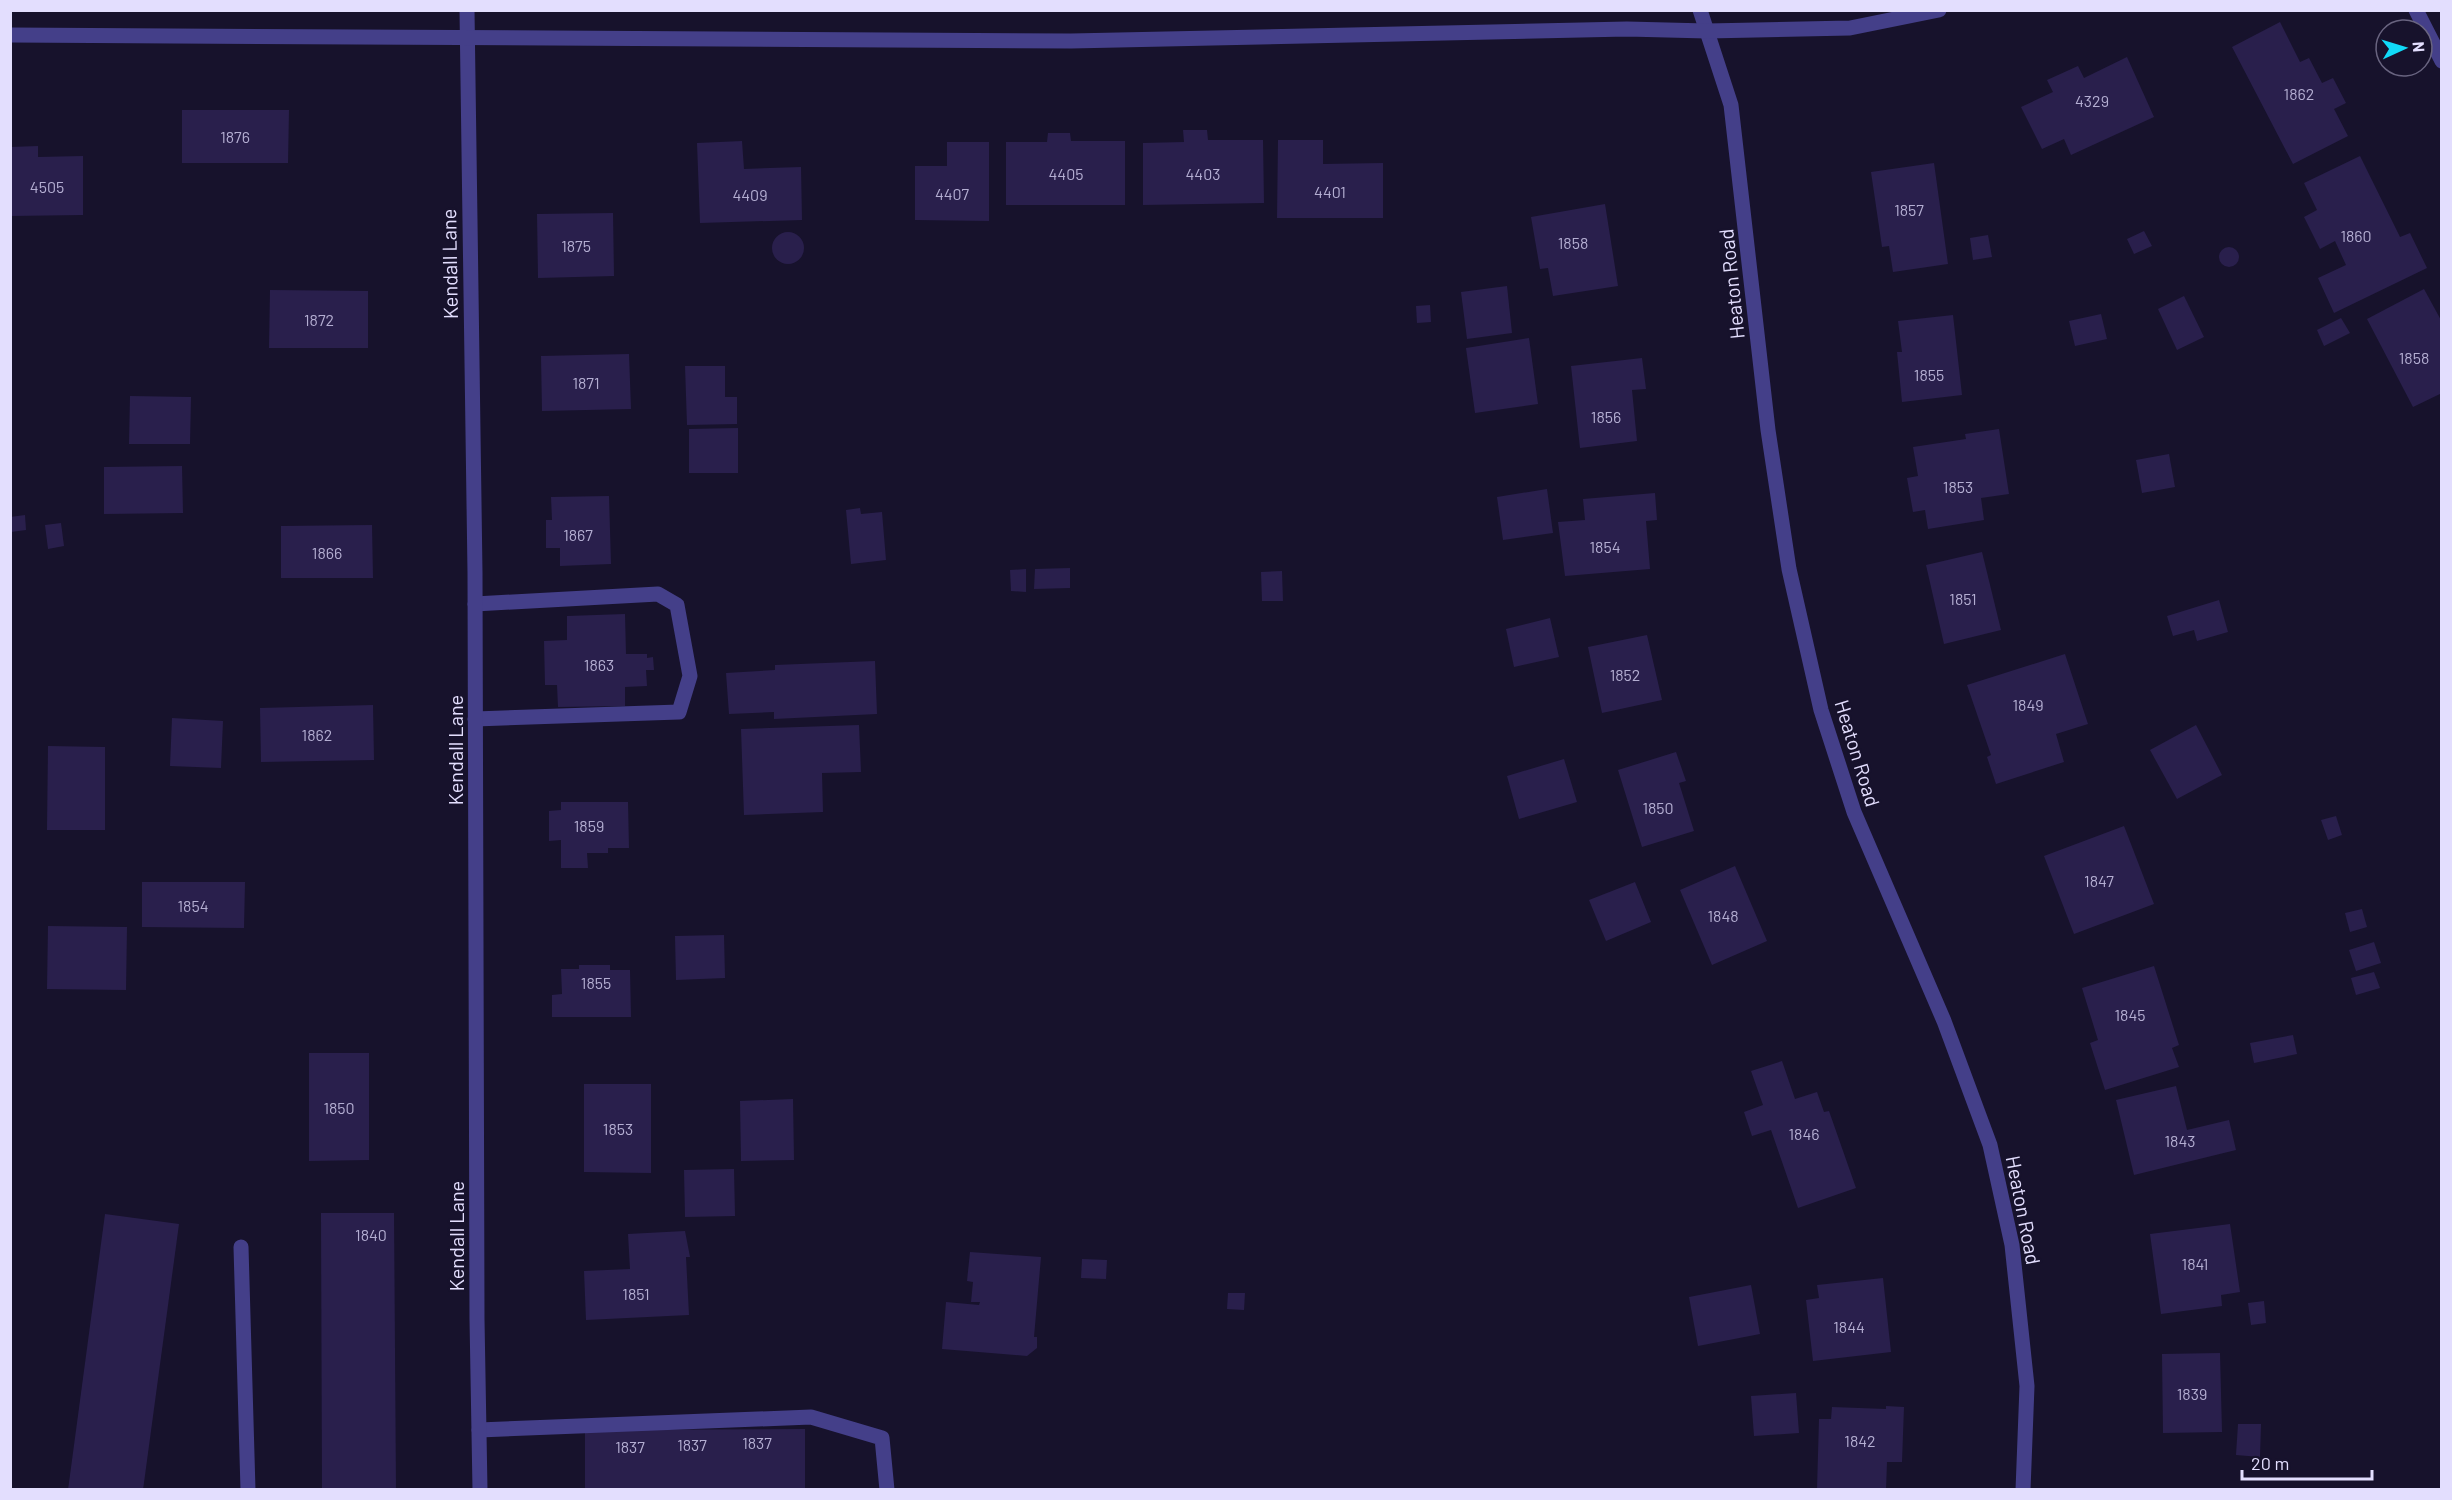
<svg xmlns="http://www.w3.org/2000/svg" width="2452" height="1500" viewBox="0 0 2452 1500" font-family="Barlow,sans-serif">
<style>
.building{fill:#291f4c}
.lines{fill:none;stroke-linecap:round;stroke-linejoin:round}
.lane{stroke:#443f89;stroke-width:15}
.street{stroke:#443f89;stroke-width:15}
.labels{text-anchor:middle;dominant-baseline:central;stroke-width:4.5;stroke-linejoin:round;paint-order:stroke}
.number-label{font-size:16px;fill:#b4aed2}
.street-label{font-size:20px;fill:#e3defe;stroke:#17122c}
</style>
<rect width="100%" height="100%" fill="#17122c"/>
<g class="building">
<path d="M2280,22l20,40 9,-4 13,25 11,-5 13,25 -12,6 14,27 -55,28 -61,-117z"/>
<path d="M2127,57l27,60 -83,38 -7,-16 -22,10 -21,-42 32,-15 -6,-12 31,-14 6,12z"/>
<path d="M182,110h107l-1,53h-106z"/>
<path d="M1183,130h24l1,10h55l1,63 -121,2v-62l41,-1z"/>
<path d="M1048,133h22l1,8h54v64h-119v-63h41z"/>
<path d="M1278,140h45v24l60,-1v55h-106z"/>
<path d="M742,141l2,28 57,-2 1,53 -102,3 -3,-80z"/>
<path d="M947,142h42v79l-74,-1v-54h32z"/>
<path d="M38,146v11l45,-1v59l-73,1v-69z"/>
<path d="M2360,156l40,81 10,-4 17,35 -93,45 -16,-35 28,-13 -11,-24 -15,8 -16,-32 13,-7 -13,-27z"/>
<path d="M1934,163l14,101 -55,8 -4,-26 -7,1 -11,-75z"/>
<path d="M1605,204l13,82 -65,10 -5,-28 -8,1 -9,-52z"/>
<path d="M613,213l1,63 -76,2 -1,-64z"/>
<path d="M2144,231l8,15 -18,8 -7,-15z"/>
<circle cx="788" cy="248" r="16"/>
<path d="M1988,235l4,22 -19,3 -3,-22z"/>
<circle cx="2229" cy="257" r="10"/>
<path d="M1507,286l5,47 -45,6 -6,-47z"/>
<path d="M2424,289l18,33v71l-29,14 -46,-88z"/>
<path d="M270,290l98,1v57h-99z"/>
<path d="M2184,296l20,41 -27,13 -19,-41z"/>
<path d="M1430,305l1,17 -14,1 -1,-17z"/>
<path d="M2101,314l6,25 -32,7 -6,-25z"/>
<path d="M1953,315l9,80 -60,7 -5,-50h5l-4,-31z"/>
<path d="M2341,318l9,15 -26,13 -7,-16z"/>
<path d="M1529,338l9,66 -63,9 -9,-65z"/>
<path d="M629,354l2,55 -89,2 -1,-55z"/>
<path d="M1642,358l4,31 -14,1 5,51 -57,7 -9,-82z"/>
<path d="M685,366h40v31h12v27l-50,1z"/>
<path d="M130,396l61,1 -1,47h-61z"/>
<path d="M738,428v45h-49v-44z"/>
<path d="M1999,429l10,65 -28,4 3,22 -56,9 -3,-19 -12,2 -6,-34 11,-2 -5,-29 53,-8 -1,-5z"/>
<path d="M2169,454l6,33 -33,6 -6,-33z"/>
<path d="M182,466l1,47 -79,1v-47z"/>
<path d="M1547,489l6,44 -50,7 -6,-43z"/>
<path d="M1655,493l2,27 -11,1 4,48 -85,7 -7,-54 27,-2 -2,-21z"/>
<path d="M609,496l2,68 -51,2v-18h-14v-28h6l-1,-23z"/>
<path d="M860,508l1,6 21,-2 4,48 -35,4 -5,-54z"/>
<path d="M25,515l1,15 -15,2 -1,-15z"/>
<path d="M61,523l3,23 -16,3 -3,-24z"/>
<path d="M372,525l1,53h-92v-52z"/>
<path d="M1982,552l19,78 -57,14 -18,-79z"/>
<path d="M1070,568v20l-36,1 1,-20z"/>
<path d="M1026,569v23l-15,-1 -1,-21z"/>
<path d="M1282,571l1,30h-21l-1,-29z"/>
<path d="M2219,600l9,32 -31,9 -3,-11 -21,6 -6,-20z"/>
<path d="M625,614l1,40h21v4l6,-1 1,13h-8l1,16 -22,1v19l-67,1 -1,-22h-12l-1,-44 23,-1v-24z"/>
<path d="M1550,618l9,39 -45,10 -8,-38z"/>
<path d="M1647,635l15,65 -60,13 -14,-66z"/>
<path d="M2065,654l23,70 -32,10 8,28 -68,22 -9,-27 4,-2 -24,-70z"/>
<path d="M875,661l2,53 -103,5v-7l-45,2 -3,-41 49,-3v-5z"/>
<path d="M373,705l1,55 -113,2 -1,-54z"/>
<path d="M172,718l51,3 -2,47 -51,-2z"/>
<path d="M859,725l2,47 -39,1 1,39 -79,3 -3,-86z"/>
<path d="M2196,725l26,50 -45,24 -27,-49z"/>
<path d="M48,746l57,1v83h-58z"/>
<path d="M1676,752l10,29 -7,2 15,48 -52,16 -24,-77z"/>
<path d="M1564,759l13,43 -58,17 -12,-43z"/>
<path d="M561,802h67l1,46h-21v5h-21l1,15h-27v-28l-12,1v-30l12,-1z"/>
<path d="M2336,816l6,19 -14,5 -7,-20z"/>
<path d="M2124,826l30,78 -80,30 -30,-78z"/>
<path d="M1735,866l32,75 -55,24 -32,-75z"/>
<path d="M142,882h103l-1,46 -102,-1z"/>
<path d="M1635,882l16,40 -45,19 -17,-41z"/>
<path d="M2362,909l5,18 -17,5 -5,-19z"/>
<path d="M48,926l79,1 -1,63 -79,-1z"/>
<path d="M724,935l1,43 -49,2 -1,-44z"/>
<path d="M2374,942l7,21 -25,8 -7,-21z"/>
<path d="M579,965h31v5h20l1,47h-79v-22l10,-1 -1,-25h18z"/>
<path d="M2154,966l25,79 -7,3 7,19 -74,23 -15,-47 8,-3 -16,-52z"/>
<path d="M2374,972l6,16 -24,7 -5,-17z"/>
<path d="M2293,1035l4,19 -43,9 -4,-20z"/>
<path d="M309,1053h60v107l-60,1z"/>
<path d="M1782,1061l13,38 22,-7 7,20 5,-1 27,77 -58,20 -27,-78 -19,6 -8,-24 19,-7 -12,-34z"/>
<path d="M584,1084h67v89l-67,-1z"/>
<path d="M2176,1086l11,44 42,-10 7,30 -102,25 -18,-75z"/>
<path d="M793,1099l1,61 -53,1 -1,-60z"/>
<path d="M734,1169l1,47 -50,1 -1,-47z"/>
<path d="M321,1213h73l2,277h-74z"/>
<path d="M105,1214l74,10 -36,266h-75z"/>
<path d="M2230,1224l10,68 -19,3 1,11 -61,8 -11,-80z"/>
<path d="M685,1231l5,26h-4l3,58 -103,5 -2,-49 46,-2 -2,-35z"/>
<path d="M970,1252l71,5 -7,80h3v11l-10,8 -85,-7 4,-47 33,3 1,-3h-9l2,-20 -6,-1z"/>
<path d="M1082,1259l25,1 -1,19 -25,-1z"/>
<path d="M1883,1278l8,74 -78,9 -7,-61 13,-2 -2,-13z"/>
<path d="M1751,1285l9,49 -62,12 -9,-49z"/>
<path d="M1228,1293h17l-1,17 -17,-1z"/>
<path d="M2264,1301l2,22 -15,2 -3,-22z"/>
<path d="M2220,1353l2,79 -59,1 -1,-79z"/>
<path d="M1796,1393l3,40 -45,3 -3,-40z"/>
<path d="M1886,1406l18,1 -2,55h-15l-1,28 -69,-1 2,-70h12l1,-12 54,2z"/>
<path d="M2238,1424h23l-1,33 -24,-2z"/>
<path d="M805,1429v61h-220v-60z"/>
</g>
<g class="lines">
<g class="lane">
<path d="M475,604l183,-10 19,11 13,71 -11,36 -204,7"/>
<path d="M241,1247l7,243"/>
<path d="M479,1430l332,-13 71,21 5,52"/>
</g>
<g class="street">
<path d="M467,10l8,563 2,746 3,171"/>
<path d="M1700,10l31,95 37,325 21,139 32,141 33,102 90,209 46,124 22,100 15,141 -4,104"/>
<path d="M2416,10l26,51"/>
<path d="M10,35l1061,6 556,-12 80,2 143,-3 89,-18"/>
</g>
</g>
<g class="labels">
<g class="number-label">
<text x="2299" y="93">1862</text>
<text x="2092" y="100">4329</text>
<text x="235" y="136">1876</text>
<text x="1066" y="173">4405</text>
<text x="1203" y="173">4403</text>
<text x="47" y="186">4505</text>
<text x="1330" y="191">4401</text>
<text x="952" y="193">4407</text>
<text x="750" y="194">4409</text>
<text x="1909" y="209">1857</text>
<text x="2356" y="235">1860</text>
<text x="1573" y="242">1858</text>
<text x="576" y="245">1875</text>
<text x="319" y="319">1872</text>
<text x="2414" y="357">1858</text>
<text x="1929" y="374">1855</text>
<text x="586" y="382">1871</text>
<text x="1606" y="416">1856</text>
<text x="1958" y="486">1853</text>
<text x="578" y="534">1867</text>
<text x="1605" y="546">1854</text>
<text x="327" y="552">1866</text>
<text x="1963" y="598">1851</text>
<text x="599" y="664">1863</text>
<text x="1625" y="674">1852</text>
<text x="2028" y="704">1849</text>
<text x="317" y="734">1862</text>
<text x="1658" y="807">1850</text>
<text x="589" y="825">1859</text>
<text x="2099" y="880">1847</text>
<text x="193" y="905">1854</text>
<text x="1723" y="915">1848</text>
<text x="596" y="982">1855</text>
<text x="2130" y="1014">1845</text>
<text x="339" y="1107">1850</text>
<text x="618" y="1128">1853</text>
<text x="1804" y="1133">1846</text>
<text x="2180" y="1140">1843</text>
<text x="371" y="1234">1840</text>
<text x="2195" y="1263">1841</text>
<text x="636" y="1293">1851</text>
<text x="1849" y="1326">1844</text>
<text x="2192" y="1393">1839</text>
<text x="1860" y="1440">1842</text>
<text x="757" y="1442">1837</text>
<text x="692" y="1444">1837</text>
<text x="630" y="1446">1837</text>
</g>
<g class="street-label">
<text transform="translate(449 264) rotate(-91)">Kendall Lane</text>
<text transform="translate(1731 284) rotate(-96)">Heaton Road</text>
<text transform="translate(455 750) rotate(-90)">Kendall Lane</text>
<text transform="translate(1858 753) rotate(73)">Heaton Road</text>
<text transform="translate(2024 1210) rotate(79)">Heaton Road</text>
<text transform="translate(456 1236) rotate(-90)">Kendall Lane</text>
</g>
</g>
<rect width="2452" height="1500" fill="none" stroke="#e3defe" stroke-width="24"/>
<g transform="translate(2404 48) rotate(86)"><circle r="28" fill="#17122c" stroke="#696480" stroke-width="1.5"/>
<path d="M0-4.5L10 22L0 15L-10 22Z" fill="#11daf8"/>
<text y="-9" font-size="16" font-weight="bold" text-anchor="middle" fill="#e3defe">N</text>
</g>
<path d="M2242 1470v9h130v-9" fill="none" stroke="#e3defe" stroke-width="3"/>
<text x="2251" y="1470" font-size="18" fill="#e3defe" stroke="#17122c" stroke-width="4.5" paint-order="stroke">20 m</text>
</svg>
